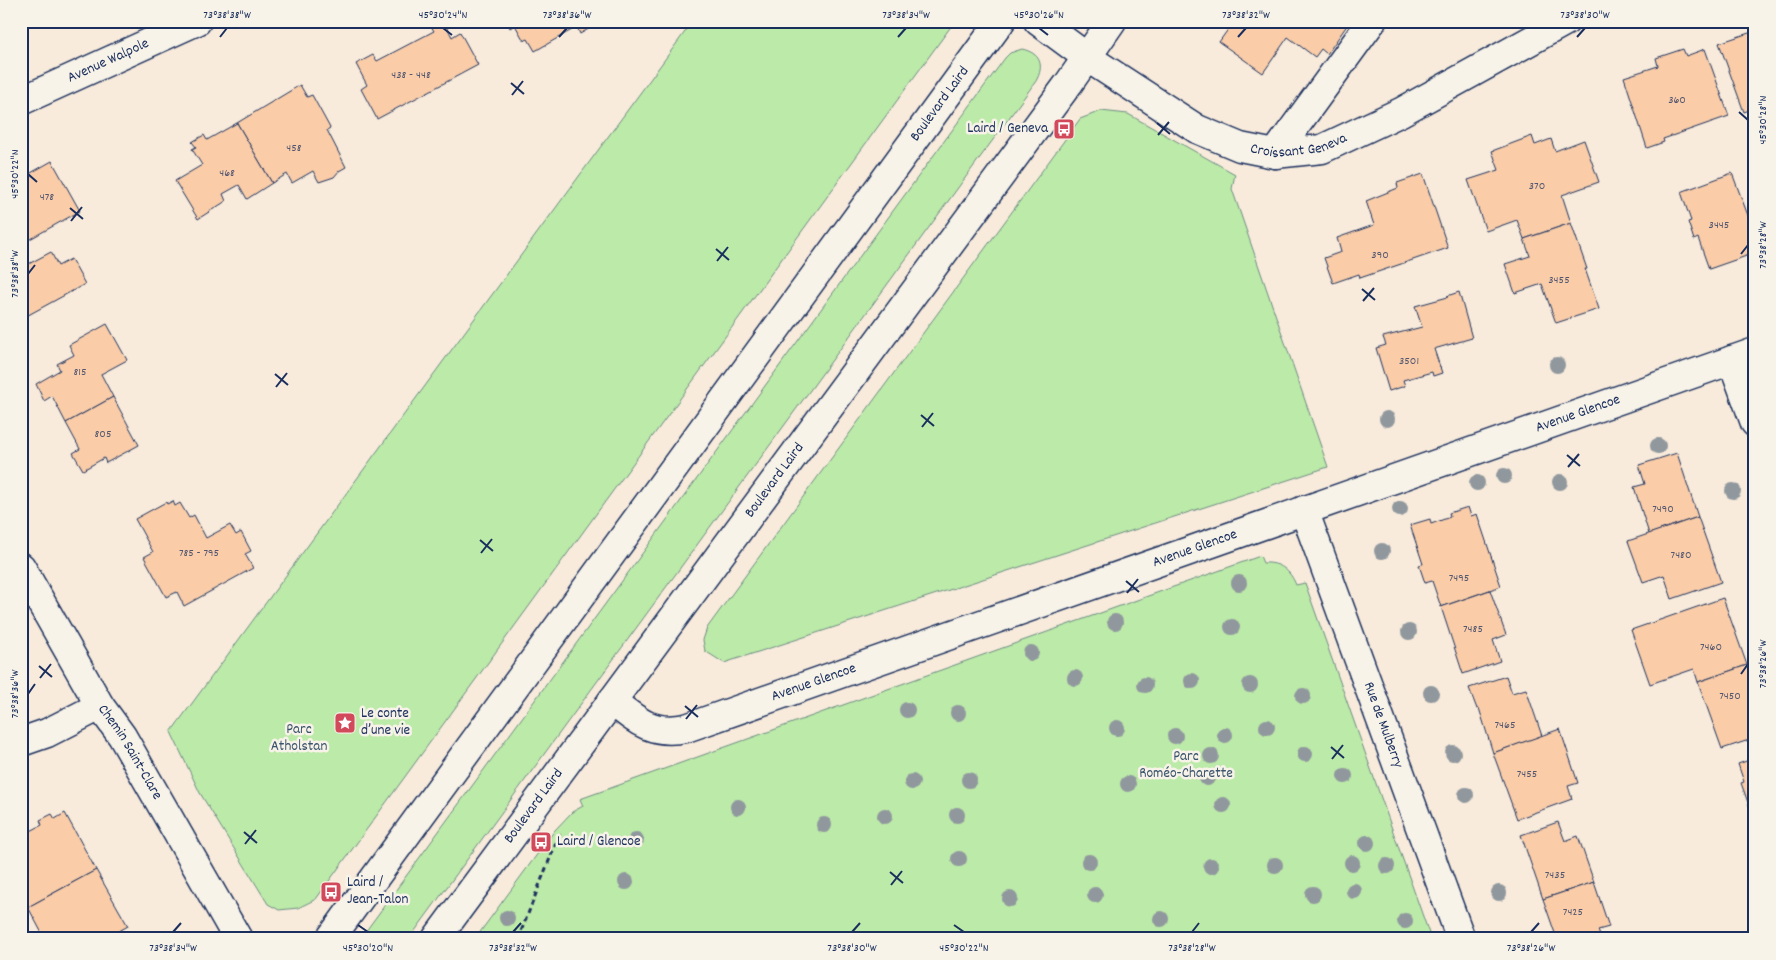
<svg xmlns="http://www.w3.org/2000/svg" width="1776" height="960" viewBox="0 0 1776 960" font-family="Dekko,sans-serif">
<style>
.green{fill:#bceaa8;stroke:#6c8c83}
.building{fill:#facda8;stroke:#1b2f5e}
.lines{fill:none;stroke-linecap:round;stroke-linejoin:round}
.minor-casing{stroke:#1b2f5e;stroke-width:31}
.path{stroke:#1b2f5e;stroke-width:3;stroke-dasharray:5 4;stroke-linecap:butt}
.minor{stroke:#f7f3e8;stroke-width:28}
.tree{fill:#90989e}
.ticks{fill:none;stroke:#1b2f5e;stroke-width:2}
.labels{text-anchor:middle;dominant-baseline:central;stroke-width:5;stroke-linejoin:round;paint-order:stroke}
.number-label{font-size:12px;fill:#535670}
.street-label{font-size:15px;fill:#1b2f5e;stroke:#f7f3e8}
.poi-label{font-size:15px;fill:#1b2f5e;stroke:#f7f3e8;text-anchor:start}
.park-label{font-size:15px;fill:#3b546d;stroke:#f7f3e8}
.neatline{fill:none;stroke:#1b2f5e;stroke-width:2}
.ticks-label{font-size:12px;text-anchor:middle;fill:#1b2f5e}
</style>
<rect width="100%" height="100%" fill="#f8ebdb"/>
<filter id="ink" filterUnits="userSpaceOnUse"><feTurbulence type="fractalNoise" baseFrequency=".02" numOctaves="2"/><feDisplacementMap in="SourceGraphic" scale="10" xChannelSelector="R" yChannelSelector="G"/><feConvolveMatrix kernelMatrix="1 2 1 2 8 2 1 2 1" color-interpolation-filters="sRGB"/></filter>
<g filter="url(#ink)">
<g class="green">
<path d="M693,21h260l-1,4 -636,874 -18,9 -19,2 -11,-6 -68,-111 -29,-61z"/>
<path d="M1022,49c18,4 23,16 14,32l-627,858h-49l645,-881 5,-5z"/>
<path d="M1101,111l27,3 107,60 -3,15 96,278 -604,196 -19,-12 -2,-11 4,-12 373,-509z"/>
<path d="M1260,556l3,7c17,-1 27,7 33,22l9,-2 126,356h-956l80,-109 17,-18 11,-6 -3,-7z"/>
</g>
<g class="building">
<path d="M432,21h12l8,16 8,-5 18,33 -101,54 -16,-30 6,-4 -11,-21 17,-9 4,6 57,-30 -5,-8z"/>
<path d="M506,21h96l-22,13 -3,-7 -42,24 -7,-12 -4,2 -9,-16 -5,3z"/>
<path d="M1234,21h34l2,2 1,-2h79l-23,33 -6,-5 -6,8 -27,-20 -25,36 -44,-31z"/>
<path d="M1755,31v77l-11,4 -25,-69z"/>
<path d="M1683,49l3,7 19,-7 24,67 -66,23 1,3 -17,6 -23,-71 34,-11 -2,-8z"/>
<path d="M300,85l7,12 5,-2 18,33 -3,2 19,37 -7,4 -5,6 -15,5 -6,-11 -21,12 -5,-9 -15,9 -35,-60z"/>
<path d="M237,123l35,60 -25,16 -8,-14 -16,9 3,7 -28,18 -23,-38 27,-16 -10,-16 4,-2 -4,-5 12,-7 3,5z"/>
<path d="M1532,136l3,9 16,-6 4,12 29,-11 15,42 -37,13 9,28 -47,16 -7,-19 -31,11 -18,-51 31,-10 -7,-19z"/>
<path d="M52,161l28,50 -59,33v-61l10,-5 -2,-4z"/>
<path d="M1732,173l23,61v19l-46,16 -11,-31 -4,2 -6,-18 3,-1 -10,-29z"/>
<path d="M1423,174l25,74 -88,30 -1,-4 -26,9 -9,-25 17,-6 -4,-14 37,-13 -8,-24 32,-13 -1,-5z"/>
<path d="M1755,204v22l-7,-20z"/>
<path d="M1571,223l16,46h-2l14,40 -43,14 -14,-39 -27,9 -10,-29 25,-8 -6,-17z"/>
<path d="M51,252l7,14 13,-7 14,25 -64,35v-51z"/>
<path d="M1459,292l13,46 -38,11 8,24 -9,3 -1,-4 -29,8 2,6 -16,5 -13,-43 10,-3 -3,-8 39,-10 -7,-21 33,-9 -1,-1z"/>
<path d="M107,324l20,36 -26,14 12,23 -47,26 -14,-27 -8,5 -8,-17 24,-14 -3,-6 17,-9 -5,-10z"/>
<path d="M113,397l26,48 -33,18 -2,-5 -21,12 -10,-17 7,-4 -14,-26z"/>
<path d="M1677,453l21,64 -49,17 -15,-47 11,-3 -6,-19z"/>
<path d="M173,501l2,5 5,-3 9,15 5,-3 12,23 24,-13 6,10 5,-3 10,19 -6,3 8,14 -69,38 -7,-14 -11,5 -22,-40 9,-5 -18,-33 31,-17 1,2z"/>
<path d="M1468,507l3,9 6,-2 24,72 -60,21 -9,-26 -7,2 -6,-18 4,-1 -13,-39 20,-6 1,5 19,-7 -1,-4z"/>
<path d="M1698,517l23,65 -49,17 -8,-24 -21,7 -15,-41z"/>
<path d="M1490,590l16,45 -13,5 7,21 -37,13 -22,-67z"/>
<path d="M1723,598l24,67 -49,17 -4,-13 -44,15 -19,-54z"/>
<path d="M1747,665l8,24v49l-33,11 -24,-67z"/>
<path d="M1506,676l6,17 14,-4 16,47 -49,17 -14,-45 -2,1 -8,-21z"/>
<path d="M1560,729l18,54 -10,3 4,13 -55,20 -24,-66z"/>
<path d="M1755,758v64l-14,-39 3,-1 -6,-18z"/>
<path d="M65,813l31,57 -68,37 -7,-12v-59l21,-11 -2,-5 12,-6 3,5z"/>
<path d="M1558,822l7,19 13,-5 16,46 -51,17 -22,-64z"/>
<path d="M96,870l32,56 -23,13h-60l-17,-32z"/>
<path d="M1594,882l15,45 -11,3 3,9h-44l-14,-40z"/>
</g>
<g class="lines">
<g class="minor-casing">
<g id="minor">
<path id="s1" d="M1038,21l50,37 109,71 43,18 35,7 47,-5 79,-37 165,-91"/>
<path id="s2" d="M21,101l176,-80"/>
<path d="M1275,154l97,-133"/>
<path d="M1732,360l23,63"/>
<path id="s3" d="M1304,510l157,429"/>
<path id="s4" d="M21,567l79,139 22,30 116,203"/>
<path id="s5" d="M612,701c25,20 40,34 74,27l1069,-376"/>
<path d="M21,742l26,-9 53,-27"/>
<path id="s6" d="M330,939l671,-918"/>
<path id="s7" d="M436,939l633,-856 43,-62"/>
</g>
</g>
<path class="path" d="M518,939l42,-106"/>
<use href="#minor" class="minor"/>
</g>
<g class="tree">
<circle cx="1557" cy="365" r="8"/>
<circle cx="1387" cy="419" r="8"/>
<circle cx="1658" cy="446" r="8"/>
<circle cx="1504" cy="476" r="8"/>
<circle cx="1560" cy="482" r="8"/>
<circle cx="1477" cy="483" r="8"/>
<circle cx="1733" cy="491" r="8"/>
<circle cx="1400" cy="509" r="8"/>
<circle cx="1382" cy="551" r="8"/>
<circle cx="1239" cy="583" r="8"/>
<circle cx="1115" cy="622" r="8"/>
<circle cx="1232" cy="627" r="8"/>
<circle cx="1409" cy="632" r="8"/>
<circle cx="1031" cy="653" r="8"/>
<circle cx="1075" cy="678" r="8"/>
<circle cx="1192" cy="681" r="8"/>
<circle cx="1145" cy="685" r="8"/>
<circle cx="1250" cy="685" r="8"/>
<circle cx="1431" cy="693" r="8"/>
<circle cx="1303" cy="696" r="8"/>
<circle cx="907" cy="710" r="8"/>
<circle cx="958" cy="713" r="8"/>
<circle cx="1267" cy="727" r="8"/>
<circle cx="1117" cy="728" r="8"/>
<circle cx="1225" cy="735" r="8"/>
<circle cx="1175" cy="736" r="8"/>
<circle cx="1453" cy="753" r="8"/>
<circle cx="1305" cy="754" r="8"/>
<circle cx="1211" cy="756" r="8"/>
<circle cx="1345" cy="776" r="8"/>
<circle cx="1207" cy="778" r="8"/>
<circle cx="969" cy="780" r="8"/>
<circle cx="912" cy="782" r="8"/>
<circle cx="1128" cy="784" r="8"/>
<circle cx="1466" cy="795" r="8"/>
<circle cx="1223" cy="805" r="8"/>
<circle cx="738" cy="807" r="8"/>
<circle cx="957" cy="815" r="8"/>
<circle cx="885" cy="816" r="8"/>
<circle cx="824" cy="825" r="8"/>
<circle cx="636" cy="840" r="8"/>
<circle cx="1367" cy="843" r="8"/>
<circle cx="959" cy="859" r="8"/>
<circle cx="1089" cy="862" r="8"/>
<circle cx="1352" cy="863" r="8"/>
<circle cx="1275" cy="865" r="8"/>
<circle cx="1211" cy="866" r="8"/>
<circle cx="1387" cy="866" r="8"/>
<circle cx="626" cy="882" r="8"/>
<circle cx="1354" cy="891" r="8"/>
<circle cx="1499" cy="893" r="8"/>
<circle cx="1313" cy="894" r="8"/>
<circle cx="1095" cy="895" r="8"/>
<circle cx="1010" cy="899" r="8"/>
<circle cx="507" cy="918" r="8"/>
<circle cx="1161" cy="919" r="8"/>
<circle cx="1405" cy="921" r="8"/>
</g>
</g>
<path class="ticks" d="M443,28l9,7M1039,28l9,7M220,37l7,-9M559,37l8,-9M898,37l8,-9M1238,37l8,-9M1577,37l8,-9M511,83l13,11M512,95l11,-14M1739,112l9,8M1157,123l13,11M1158,135l11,-13M28,174l9,8M70,208l13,11M71,221l11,-14M716,249l13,11M1741,254l7,-9M717,261l11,-14M28,274l7,-9M1362,289l13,11M1363,301l11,-13M275,374l13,11M276,387l11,-14M921,415l13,11M922,427l11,-14M1567,455l13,11M1568,467l11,-13M480,540l13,11M481,553l11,-14M1126,581l13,11M1127,593l11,-14M39,666l13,11M1741,674l7,-10M40,678l11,-14M28,694l7,-10M685,706l13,11M686,719l11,-14M1331,747l13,11M1332,759l11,-14M244,832l13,11M245,844l11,-14M890,872l13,11M891,885l11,-14M358,925l10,7M954,925l10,7M173,932l8,-9M513,932l8,-9M852,932l8,-9M1192,932l7,-9M1531,932l8,-9"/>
<defs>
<g id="bus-square" transform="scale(1.125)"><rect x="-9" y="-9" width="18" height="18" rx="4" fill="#d1495b" stroke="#f7f3e8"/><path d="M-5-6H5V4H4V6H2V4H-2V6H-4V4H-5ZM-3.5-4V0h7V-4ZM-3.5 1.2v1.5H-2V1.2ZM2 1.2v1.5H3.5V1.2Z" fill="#fff"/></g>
<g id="sight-square" transform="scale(1.125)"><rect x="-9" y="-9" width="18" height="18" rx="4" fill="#d1495b" stroke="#f7f3e8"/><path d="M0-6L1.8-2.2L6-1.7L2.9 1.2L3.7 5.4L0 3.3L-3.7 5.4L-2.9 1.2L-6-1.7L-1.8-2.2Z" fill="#fff"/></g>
</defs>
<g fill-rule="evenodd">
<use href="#bus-square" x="1064" y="129"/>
<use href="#sight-square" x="345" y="723"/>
<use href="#bus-square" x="541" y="842"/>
<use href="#bus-square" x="331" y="892"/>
</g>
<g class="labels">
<g class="number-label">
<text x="411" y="75">438 - 448</text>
<text x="1677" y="100">360</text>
<text x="294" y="148">458</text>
<text x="227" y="173">468</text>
<text x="1537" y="186">370</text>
<text x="47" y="197">478</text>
<text x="1719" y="225">3445</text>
<text x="1380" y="255">390</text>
<text x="1559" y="280">3455</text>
<text x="1409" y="361">3501</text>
<text x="80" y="372">815</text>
<text x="103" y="434">805</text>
<text x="1663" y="509">7490</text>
<text x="199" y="553">785 - 795</text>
<text x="1681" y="555">7480</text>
<text x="1459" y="578">7495</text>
<text x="1473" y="629">7485</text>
<text x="1711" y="647">7460</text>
<text x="1730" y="696">7450</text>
<text x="1505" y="725">7465</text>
<text x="1527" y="774">7455</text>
<text x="1555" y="875">7435</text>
<text x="1573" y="912">7425</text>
</g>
<g class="street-label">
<text stroke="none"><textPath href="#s2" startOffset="96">Avenue Walpole</textPath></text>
<text stroke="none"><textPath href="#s6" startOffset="1034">Boulevard Laird</textPath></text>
<text stroke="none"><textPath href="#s1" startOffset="299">Croissant Geneva</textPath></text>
<text stroke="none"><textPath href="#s5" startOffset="1028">Avenue Glencoe</textPath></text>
<text stroke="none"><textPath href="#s7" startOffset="570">Boulevard Laird</textPath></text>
<text stroke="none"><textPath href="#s5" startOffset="622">Avenue Glencoe</textPath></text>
<text stroke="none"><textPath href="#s5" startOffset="218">Avenue Glencoe</textPath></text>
<text stroke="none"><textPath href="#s3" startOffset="229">Rue de Mulberry</textPath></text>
<text stroke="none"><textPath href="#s4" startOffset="215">Chemin Saint-Clare</textPath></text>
<text stroke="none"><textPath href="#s7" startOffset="165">Boulevard Laird</textPath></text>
</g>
<g class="poi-label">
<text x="1048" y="129" text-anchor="end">Laird / Geneva</text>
<text x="361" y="714">Le conte<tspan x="361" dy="17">d’une vie</tspan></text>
<text x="557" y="842">Laird / Glencoe</text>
<text x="347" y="883">Laird /<tspan x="347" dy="17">Jean-Talon</tspan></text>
</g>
<g class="park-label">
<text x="299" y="730">Parc<tspan x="299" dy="17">Atholstan</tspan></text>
<text x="1186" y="757">Parc<tspan x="1186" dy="17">Roméo-Charette</tspan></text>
</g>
</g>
<rect width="1776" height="960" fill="none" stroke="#f7f3e8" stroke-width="55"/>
<rect x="28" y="28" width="1720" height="904" class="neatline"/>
<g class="ticks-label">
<text x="227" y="18">73°38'38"W</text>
<text x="443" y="18">45°30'24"N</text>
<text x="567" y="18">73°38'36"W</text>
<text x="906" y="18">73°38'34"W</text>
<text x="1039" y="18">45°30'26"N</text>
<text x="1246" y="18">73°38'32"W</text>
<text x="1585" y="18">73°38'30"W</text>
<text transform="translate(1762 120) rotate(-90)" y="4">45°30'28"N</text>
<text transform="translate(14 174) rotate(-90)" y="4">45°30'22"N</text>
<text transform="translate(1762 245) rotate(-90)" y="4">73°38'28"W</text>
<text transform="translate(14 274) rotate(-90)" y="4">73°38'38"W</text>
<text transform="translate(1762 664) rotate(-90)" y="4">73°38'26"W</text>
<text transform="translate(14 694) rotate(-90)" y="4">73°38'36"W</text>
<text x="173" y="951">73°38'34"W</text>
<text x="368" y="951">45°30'20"N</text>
<text x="513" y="951">73°38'32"W</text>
<text x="852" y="951">73°38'30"W</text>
<text x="964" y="951">45°30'22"N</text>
<text x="1192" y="951">73°38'28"W</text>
<text x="1531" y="951">73°38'26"W</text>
</g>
</svg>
